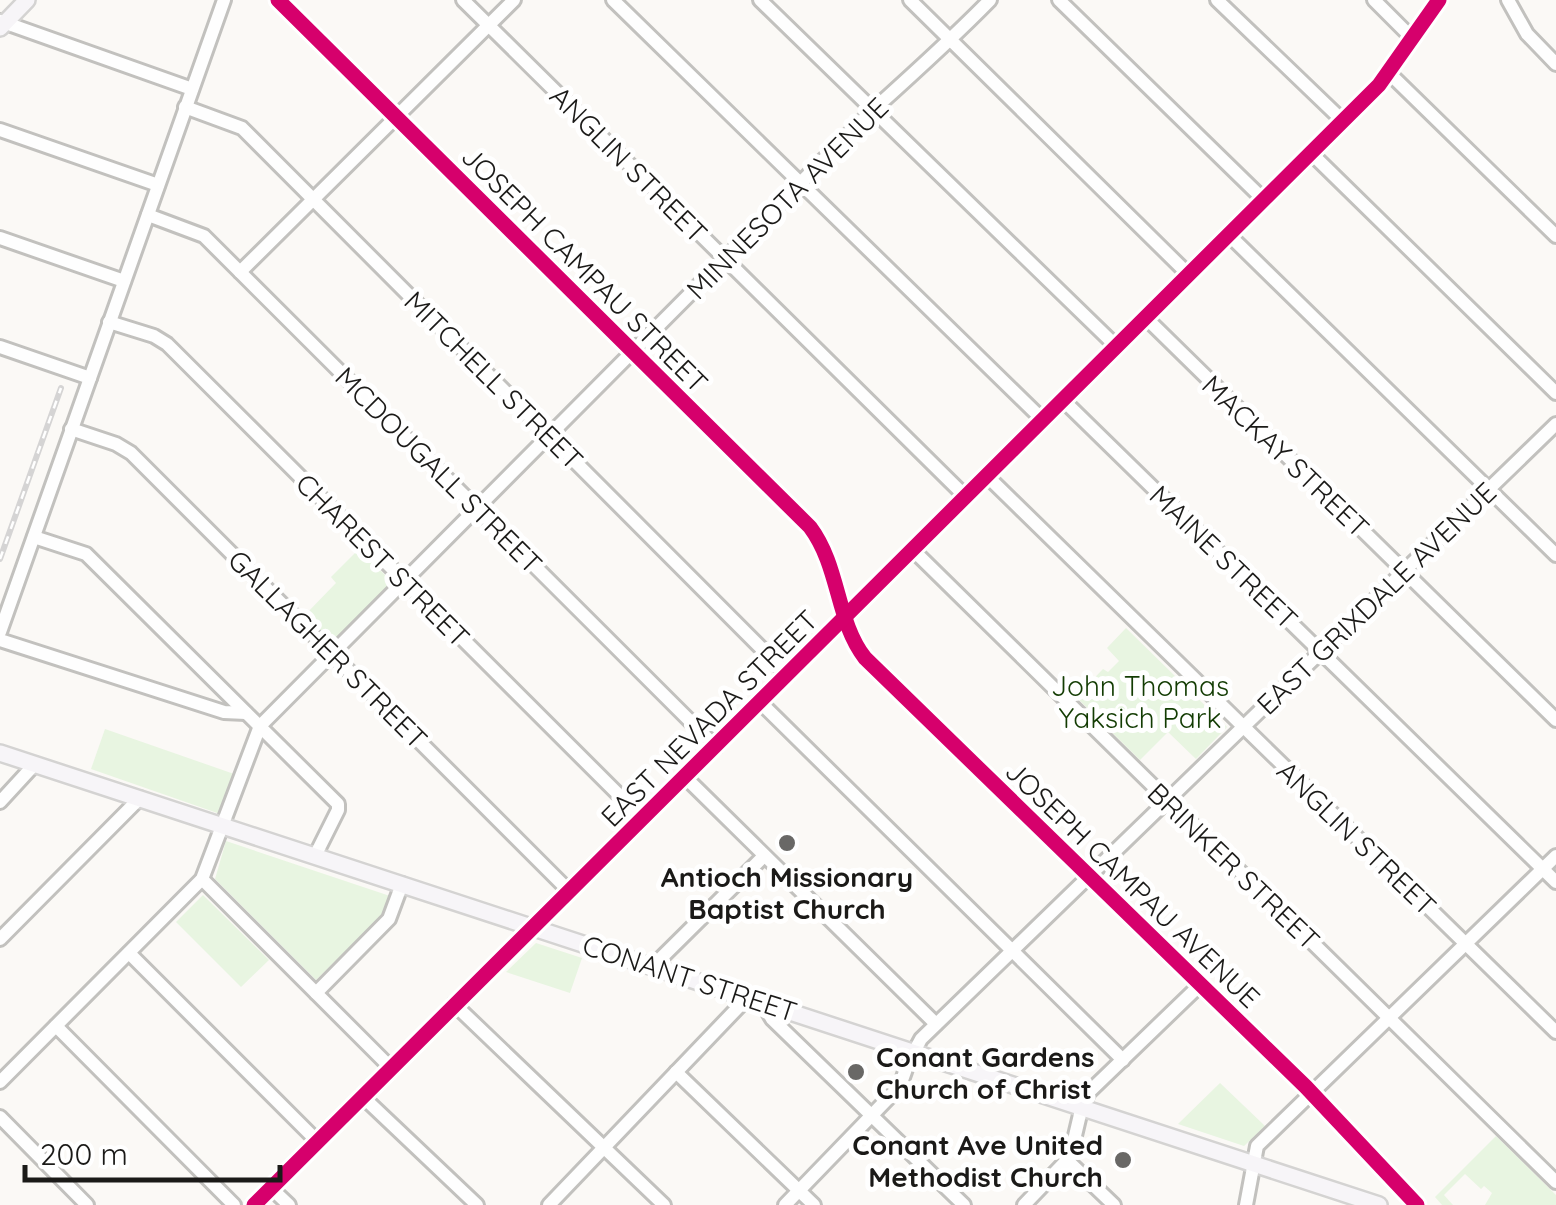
<svg xmlns="http://www.w3.org/2000/svg" width="1556" height="1205" viewBox="0 0 1556 1205" font-family="Quicksand,sans-serif">
<style>
.green{fill:#e8f5e1}
.lines{fill:none;stroke-linecap:round;stroke-linejoin:round}
.minor-casing{stroke:#c2c1be;stroke-width:18}
.major-casing{stroke:#d4d3d2;stroke-width:20}
.minor{stroke:#fefefe;stroke-width:12}
.major{stroke:#f7f5f8;stroke-width:15}
.rail-casing{stroke:#d5d4d4;stroke-width:6}
.rail{stroke:#fff;stroke-width:2.5;stroke-dasharray:8;stroke-linecap:butt}
.cycleway-casing{stroke:#fff;stroke-width:21}
.cycleway{stroke:#d6006c;stroke-width:15}
.poi-dot{fill:#696866;stroke:#fff;stroke-width:4}
.labels{text-anchor:middle;dominant-baseline:central;stroke-width:10;stroke-linejoin:round;paint-order:stroke}
.street-label{font-size:28px;fill:#1b1a18;stroke:#fff}
.park-label{font-size:28px;fill:#133c03;stroke:#fff}
.poi-label{font-size:28px;font-weight:bold;fill:#1b1a18;stroke:#fff}
</style>
<rect width="100%" height="100%" fill="#fbf9f6"/>
<g class="green">
<path d="M359,549l33,33 -59,60 -28,-27 31,-32 -5,-6z"/>
<path d="M1126,628l101,99 -31,32 -28,-27 -28,28 -64,-63 27,-28 5,3 11,-11 -12,-13z"/>
<path d="M105,729l132,46 -14,40 -132,-46z"/>
<path d="M226,841l164,55 -7,19 -67,65 -101,-101z"/>
<path d="M203,895l66,65 -28,27 -65,-65z"/>
<path d="M536,943l46,15 -12,35 -64,-21z"/>
<path d="M1220,1083l45,43 -21,20 -66,-22z"/>
<path d="M1496,1136l60,59v10h-71l7,-12 -8,-7 -3,3 -16,-15 -21,21 9,10h-11l-7,-8z"/>
</g>
<g class="lines">
<g class="minor-casing">
<g id="minor">
<path d="M278,0l532,527c30,40 26,94 55,131l441,429 111,118"/>
<path d="M463,0l503,497"/>
<path d="M613,0l430,420"/>
<path d="M760,0l356,346"/>
<path d="M910,0l278,274"/>
<path d="M1059,0l204,199"/>
<path d="M1217,0l126,121"/>
<path d="M1374,0l38,38"/>
<path d="M1508,0l19,34 29,30"/>
<path d="M0,21l192,68"/>
<path d="M1388,72l168,164"/>
<path d="M185,107l57,21 546,547"/>
<path d="M0,130l158,55"/>
<path d="M1311,153l245,240"/>
<path d="M148,215l56,21 512,511"/>
<path d="M1228,234l328,321"/>
<path d="M0,238l124,43"/>
<path d="M240,272l274,-272"/>
<path d="M1145,317l411,403"/>
<path d="M109,322l45,14 13,8 476,475"/>
<path d="M0,347l90,31"/>
<path d="M1063,400l493,482"/>
<path d="M71,429l45,15 15,9 439,439"/>
<path d="M987,476l569,556"/>
<path d="M34,537l52,17 252,250v6l-23,46"/>
<path d="M913,550l643,632"/>
<path d="M0,632l224,-632"/>
<path d="M0,640l224,72 22,1"/>
<path d="M760,702l363,358"/>
<path d="M685,777l251,247"/>
<path d="M0,802l35,-38"/>
<path d="M202,879l189,189"/>
<path d="M0,939l140,-141"/>
<path d="M129,953l188,188"/>
<path d="M653,966l111,-110"/>
<path d="M316,993l73,-74 13,-35"/>
<path d="M762,1002l10,17 192,186"/>
<path d="M454,1004l210,201"/>
<path d="M56,1026l178,179"/>
<path d="M676,1072l138,133"/>
<path d="M0,1082l202,-203 58,-153 613,-616c40,-36 79,-71 117,-110"/>
<path d="M362,1096l115,109"/>
<path d="M0,1117l87,88"/>
<path d="M1067,1160l47,45"/>
<path d="M271,1188l18,17"/>
<path d="M254,1205l1125,-1120 60,-85"/>
<path d="M549,1205l199,-208"/>
<path d="M785,1205l115,-119 8,-23 13,-24 635,-615"/>
<path d="M1024,1205l46,-48 12,-51 7,-14 112,-108"/>
<path d="M1246,1205l11,-59 299,-290"/>
</g>
</g>
<g class="major-casing">
<g id="major">
<path d="M0,28l27,-28"/>
<path d="M0,753l1379,452"/>
</g>
</g>
<use href="#minor" class="minor"/>
<use href="#major" class="major"/>
<g class="rail-casing">
<path id="rail" d="M0,559l61,-171"/>
</g>
<use href="#rail" class="rail"/>
<g class="cycleway-casing">
<g id="cycleway">
<path d="M278,0l532,527c30,40 26,94 55,131l441,429 111,118"/>
<path d="M254,1205l1125,-1120 60,-85"/>
</g>
</g>
<use href="#cycleway" class="cycleway"/>
</g>
<g class="poi-dot">
<circle cx="787" cy="843" r="10"/>
<circle cx="856" cy="1072" r="10"/>
<circle cx="1123" cy="1160" r="10"/>
</g>
<g class="labels">
<g class="street-label">
<text transform="translate(629 164) rotate(45)">ANGLIN STREET</text>
<text transform="translate(787 198) rotate(-45)">MINNESOTA AVENUE</text>
<text transform="translate(585 269) rotate(45)">JOSEPH CAMPAU STREET</text>
<text transform="translate(494 380) rotate(45)">MITCHELL STREET</text>
<text transform="translate(1286 456) rotate(44)">MACKAY STREET</text>
<text transform="translate(439 470) rotate(45)">MCDOUGALL STREET</text>
<text transform="translate(1224 557) rotate(44)">MAINE STREET</text>
<text transform="translate(383 560) rotate(45)">CHAREST STREET</text>
<text transform="translate(1376 598) rotate(-44)">EAST GRIXDALE AVENUE</text>
<text transform="translate(328 649) rotate(45)">GALLAGHER STREET</text>
<text transform="translate(709 718) rotate(-45)">EAST NEVADA STREET</text>
<text transform="translate(1357 838) rotate(44)">ANGLIN STREET</text>
<text transform="translate(1234 866) rotate(44)">BRINKER STREET</text>
<text transform="translate(1133 884) rotate(44)">JOSEPH CAMPAU AVENUE</text>
<text transform="translate(690 978) rotate(18)">CONANT STREET</text>
</g>
<g class="park-label">
<text x="1140" y="685">John Thomas<tspan x="1140" dy="32">Yaksich Park</tspan></text>
</g>
<g class="poi-label">
<text x="787" y="876">Antioch Missionary<tspan x="787" dy="32">Baptist Church</tspan></text>
<text x="876" y="1056" text-anchor="start">Conant Gardens<tspan x="876" dy="32">Church of Christ</tspan></text>
<text x="1103" y="1144" text-anchor="end">Conant Ave United<tspan x="1103" dy="32">Methodist Church</tspan></text>
</g>
</g>
<path d="M25 1165v15h255v-15" fill="none" stroke="#1b1a18" stroke-width="5"/>
<text x="40" y="1165" font-size="30" fill="#1b1a18" stroke="#ffffff" stroke-width="8" paint-order="stroke">200 m</text>
</svg>
